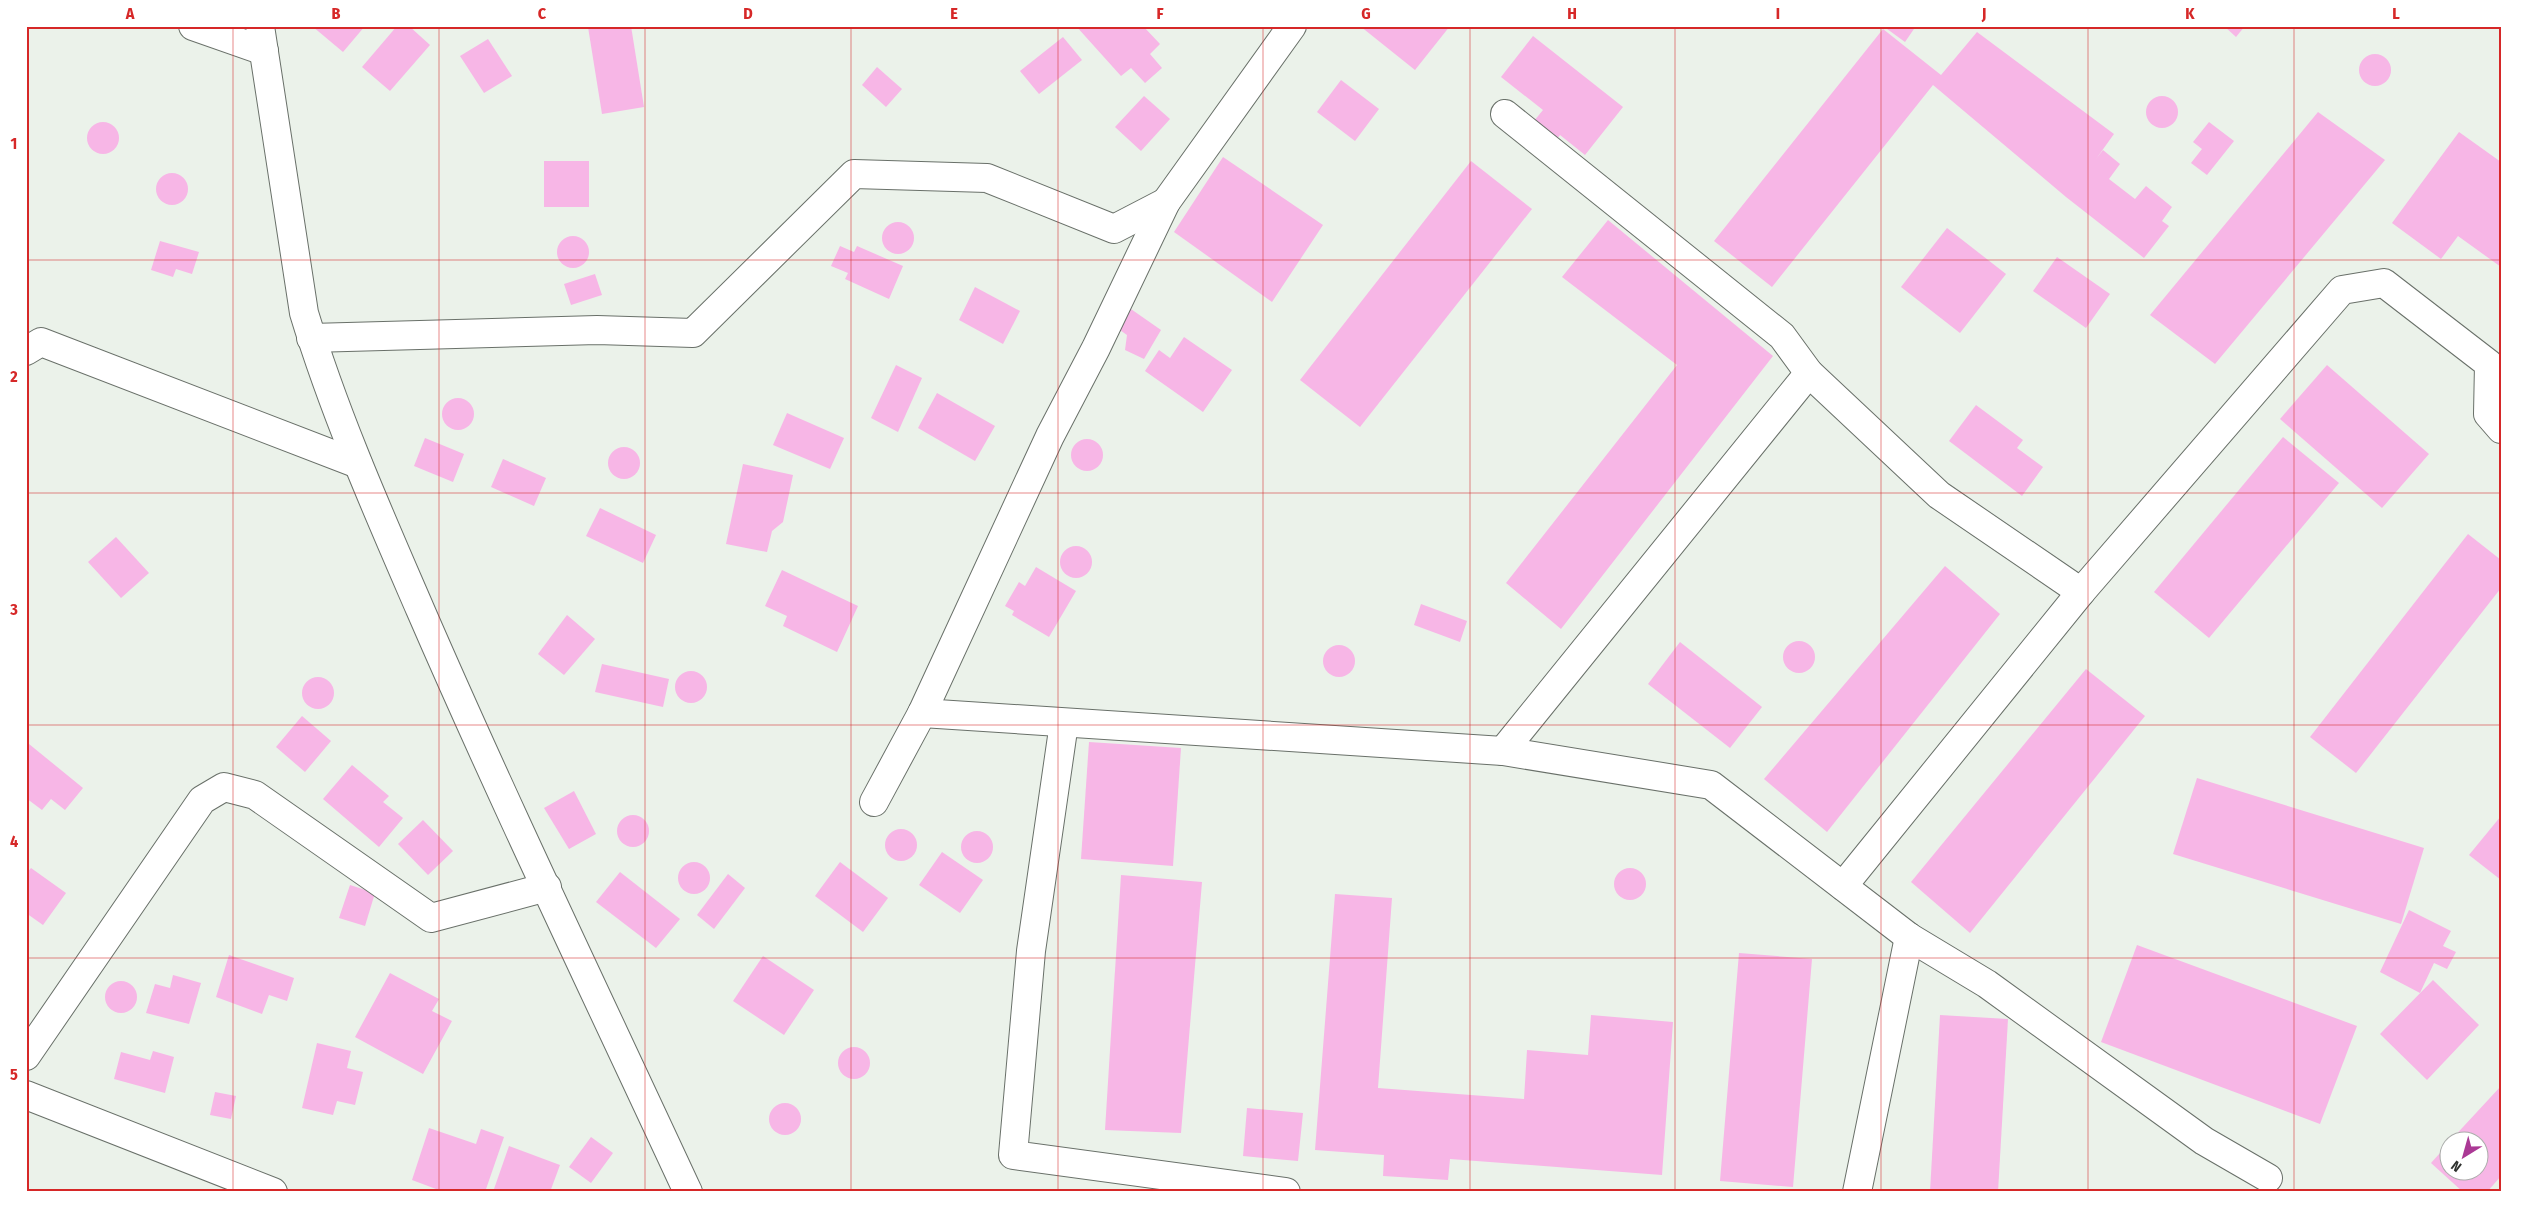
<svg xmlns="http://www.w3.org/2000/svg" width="2527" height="1218" viewBox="0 0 2527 1218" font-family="'Fira Sans Condensed',sans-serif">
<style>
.building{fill:#f7b6e6}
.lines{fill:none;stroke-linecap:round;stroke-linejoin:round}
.street-casing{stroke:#697069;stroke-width:30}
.secondary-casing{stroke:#697069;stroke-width:30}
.street{stroke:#fff;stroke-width:28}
.secondary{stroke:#fff;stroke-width:28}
.grid{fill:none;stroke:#d62828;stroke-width:1;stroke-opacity:0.55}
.neatline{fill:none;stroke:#d62828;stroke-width:2}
.grid-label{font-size:16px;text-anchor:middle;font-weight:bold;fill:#d62828}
</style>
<rect width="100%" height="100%" fill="#ebf2ea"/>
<g class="building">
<path d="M312,26h53l-22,26z"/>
<path d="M397,26h12l21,19 -40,46 -28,-24z"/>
<path d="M591,26h40l13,81 -42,7 -14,-87z"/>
<path d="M1076,26h67l17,18 -10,10 12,14 -17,15 -14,-15 -10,8z"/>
<path d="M1360,26h90l-35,44z"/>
<path d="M1883,26h33l-11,16z"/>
<path d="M2224,26h21l-9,11z"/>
<path d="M1883,29l58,46 36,-43 137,102 -18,25 7,-9 17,14 -11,15 26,20 11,-13 26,21 -10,14 7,5 -25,32 -78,-61 -133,-112 -161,202 -58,-46z"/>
<path d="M1533,36l90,71 -38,48 -25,-20 -8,10 -23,-18 14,-17 -42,-33z"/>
<path d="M1063,37l19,23 -43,34 -19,-23z"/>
<path d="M488,39l24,37 -28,17 -24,-37z"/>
<circle cx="2375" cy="70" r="16"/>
<path d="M877,67l25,22 -16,18 -24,-22z"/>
<path d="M1341,80l38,29 -24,32 -38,-29z"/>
<circle cx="2162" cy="112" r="16"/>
<path d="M1144,96l26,23 -29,32 -26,-24z"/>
<path d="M2318,112l67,48 -170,204 -65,-49z"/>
<circle cx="103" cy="138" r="16"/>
<path d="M2209,122l25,19 -27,34 -16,-12 11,-14 -9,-7z"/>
<path d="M2459,132l42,30v105l-43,-31 -17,23 -49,-36z"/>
<path d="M1223,157l100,68 -51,77 -98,-70z"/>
<rect x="544" y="161" width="45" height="46"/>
<path d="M1471,161l61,48 -172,218 -60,-47z"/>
<circle cx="172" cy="189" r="16"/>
<path d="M1608,220l165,136 -212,273 -55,-46 171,-218 -115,-88z"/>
<circle cx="898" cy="238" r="16"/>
<path d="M1947,228l59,46 -46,59 -59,-46z"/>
<circle cx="573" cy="252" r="16"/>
<path d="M160,241l39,11 -7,22 -16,-5 -3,8 -22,-7z"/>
<path d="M840,246l14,6 3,-6 46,20 -14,33 -44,-20 3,-6 -17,-7z"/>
<path d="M2057,257l53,37 -24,34 -53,-37z"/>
<path d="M595,274l7,21 -31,10 -7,-21z"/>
<path d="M975,287l45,24 -17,33 -44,-24z"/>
<path d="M1128,307l33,23 -17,29 -19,-9 2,-15 -10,-7z"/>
<path d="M1184,337l48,33 -29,42 -58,-41 14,-21 11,8z"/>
<path d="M896,365l26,13 -24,54 -27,-14z"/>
<path d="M2327,365l102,89 -47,54 -102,-89z"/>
<path d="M937,393l58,33 -20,35 -57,-33z"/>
<circle cx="458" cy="414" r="16"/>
<path d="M1976,405l47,35 -6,8 26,19 -21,29 -73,-55z"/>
<path d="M787,413l57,25 -14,31 -57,-24z"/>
<path d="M2283,437l56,46 -130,155 -55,-46z"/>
<path d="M425,438l39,16 -11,28 -39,-16z"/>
<circle cx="1087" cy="455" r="16"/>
<circle cx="624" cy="463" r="16"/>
<path d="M503,459l43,19 -12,28 -43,-19z"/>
<path d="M743,464l50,11 -10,47 -11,9 -5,21 -41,-8z"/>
<path d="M600,508l56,27 -13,28 -57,-27z"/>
<path d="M2468,534l33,26v28l-145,185 -46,-36z"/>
<path d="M116,537l33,36 -28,25 -33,-36z"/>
<circle cx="1076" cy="562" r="16"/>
<path d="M1945,566l55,48 -173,218 -63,-53z"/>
<path d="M1036,567l40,24 -27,46 -37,-22 2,-4 -9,-5 14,-24 6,4z"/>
<path d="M782,570l76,36 -21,46 -54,-26 4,-10 -22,-10z"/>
<path d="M1421,604l46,17 -7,21 -46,-17z"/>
<path d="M567,615l28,24 -31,36 -26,-21z"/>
<circle cx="1799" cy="657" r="16"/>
<path d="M1680,642l82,65 -32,41 -82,-64z"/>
<circle cx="1339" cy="661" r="16"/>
<path d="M602,664l67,15 -6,28 -68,-15z"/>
<path d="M2086,669l59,47 -175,217 -59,-51z"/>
<circle cx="691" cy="687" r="16"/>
<circle cx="318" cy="693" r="16"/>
<path d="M302,716l29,25 -26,31 -29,-25z"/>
<path d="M1089,742l92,6 -8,118 -92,-7z"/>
<path d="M29,744l54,44 -18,22 -14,-11 -9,11 -16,-12v-51z"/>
<path d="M352,765l37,31 -6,6 20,16 -24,29 -56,-48z"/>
<path d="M2197,778l227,70 -23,76 -228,-70z"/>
<path d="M574,791l22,43 -27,15 -25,-41z"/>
<circle cx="633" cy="831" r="16"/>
<path d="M2501,816v64l-32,-25z"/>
<path d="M423,820l30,31 -25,24 -30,-31z"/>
<circle cx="901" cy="845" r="16"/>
<circle cx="977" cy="847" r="16"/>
<path d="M942,852l41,28 -23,33 -41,-28z"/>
<circle cx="694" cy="878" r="16"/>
<path d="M840,862l48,36 -25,34 -48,-36z"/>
<circle cx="1630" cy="884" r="16"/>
<path d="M31,868l35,25 -23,32 -17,-12v-39z"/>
<path d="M620,872l60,47 -24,29 -60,-46z"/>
<path d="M728,874l17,14 -31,41 -17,-14z"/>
<path d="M1121,875l81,7 -21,251 -76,-3z"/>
<path d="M350,885l25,8 -10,33 -26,-8z"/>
<path d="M1335,894l57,4 -14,190 146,11 3,-49 61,5 3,-40 82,7 -11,153 -212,-16 -2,21 -65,-4 1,-21 -69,-5z"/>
<path d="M2409,910l42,21 -8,15 13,6 -9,17 -13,-6 -14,30 -40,-21z"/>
<path d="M2137,945l220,81 -37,98 -219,-82z"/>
<path d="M1739,953l73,6 -19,228 -73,-6z"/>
<path d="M229,955l65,23 -7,23 -18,-6 -7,19 -46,-17z"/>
<path d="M763,956l51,34 -30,45 -51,-34z"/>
<path d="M390,973l49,26 -7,12 20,10 -29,53 -68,-37z"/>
<path d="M173,975l28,8 -12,41 -43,-11 9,-29 15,4z"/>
<path d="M2433,980l46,45 -52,55 -47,-46z"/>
<circle cx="121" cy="997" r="16"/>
<path d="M1940,1015l68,4 -10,173h-68z"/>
<path d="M317,1043l34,8 -4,17 16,4 -8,33 -18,-4 -4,14 -31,-7z"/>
<circle cx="854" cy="1063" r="16"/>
<path d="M153,1051l21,6 -9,36 -51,-14 7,-27 29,8z"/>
<path d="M2501,1086v90l-14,16h-24l-32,-29 19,-21v28h30v-30h-29z"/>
<path d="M215,1092l21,4 -5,23 -21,-4z"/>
<circle cx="785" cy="1119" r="16"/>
<path d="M1247,1108l56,5 -5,48 -55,-5z"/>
<path d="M429,1128l47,16 5,-15 23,8 -19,55h-41l-32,-12z"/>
<path d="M591,1137l22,16 -22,30 -22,-16z"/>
<path d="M509,1146l51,19 -10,27h-49l-7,-3z"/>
</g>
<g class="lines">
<g class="street-casing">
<g id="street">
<path d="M193,26l71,25"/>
<path d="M1505,114l277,222 27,37 130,122 142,97"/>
<path d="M311,338l286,-8 96,3 161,-159 133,4 127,51 52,-27"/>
<path d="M26,351l15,-9 317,122"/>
<path d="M922,713l581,38 208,34 198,152 78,47 217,157 64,37"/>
<path d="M1064,723l-33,228 -18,204 273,37"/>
<path d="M1503,751l306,-378"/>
<path d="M874,802l48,-89 128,-277 46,-88 70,-146 126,-176"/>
<path d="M1843,886l238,-294 261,-302 42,-7 105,81 -1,50 13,15"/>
<path d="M26,1056l176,-256 22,-13 31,8 176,123 116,-31"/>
<path d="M26,1095l247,97"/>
<path d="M1857,1192l52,-255"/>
</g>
</g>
<g class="secondary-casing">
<path id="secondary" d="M260,26l44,287c31,102 74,199 116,296 85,196 178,389 268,583"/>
</g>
<use href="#street" class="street"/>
<use href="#secondary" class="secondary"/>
</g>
<path class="grid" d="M233,26v1166M439,26v1166M645,26v1166M851,26v1166M1058,26v1166M1263,26v1166M1470,26v1166M1675,26v1166M1881,26v1166M2088,26v1166M2294,26v1166M26,260h2475M26,493h2475M26,725h2475M26,958h2475"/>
<rect width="2527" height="1218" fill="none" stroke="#ffffff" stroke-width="55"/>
<g transform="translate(2464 1156) rotate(217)"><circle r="24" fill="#ffffff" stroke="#abadab"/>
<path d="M0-4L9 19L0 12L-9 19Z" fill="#ab3995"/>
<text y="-8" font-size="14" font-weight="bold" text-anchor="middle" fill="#2e312e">N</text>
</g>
<rect x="28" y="28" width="2472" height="1162" class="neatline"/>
<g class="grid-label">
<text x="130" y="19">A</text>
<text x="336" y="19">B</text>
<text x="542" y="19">C</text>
<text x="748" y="19">D</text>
<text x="954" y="19">E</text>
<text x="1160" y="19">F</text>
<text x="1366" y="19">G</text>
<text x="1572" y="19">H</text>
<text x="1778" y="19">I</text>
<text x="1984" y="19">J</text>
<text x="2190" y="19">K</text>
<text x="2396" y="19">L</text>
<text x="14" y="149">1</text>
<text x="14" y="382">2</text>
<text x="14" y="615">3</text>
<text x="14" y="847">4</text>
<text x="14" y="1080">5</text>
</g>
</svg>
